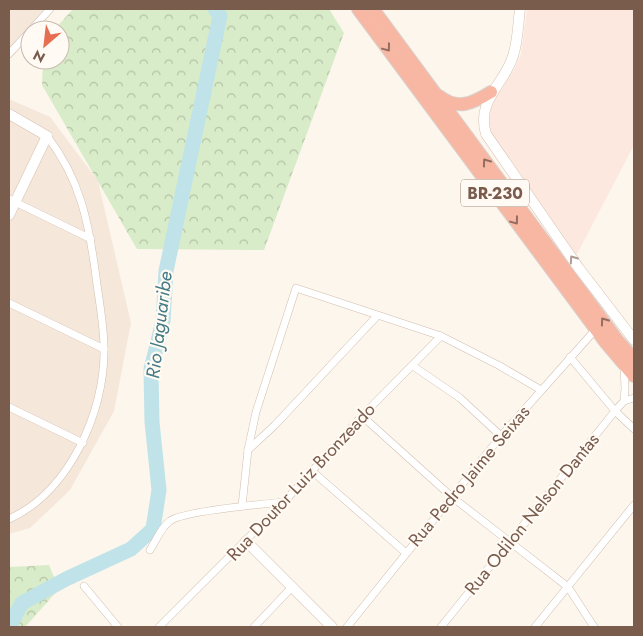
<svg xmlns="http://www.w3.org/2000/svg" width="643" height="636" viewBox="0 0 643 636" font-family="Jost,sans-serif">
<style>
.residential{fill:#f5e8da}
.commercial{fill:#fde8e0}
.forest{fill:url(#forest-crowns)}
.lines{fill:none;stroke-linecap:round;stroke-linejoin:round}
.river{stroke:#bfe3e8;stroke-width:15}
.street-casing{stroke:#d1beb0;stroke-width:8}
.secondary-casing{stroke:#d6c0b0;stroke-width:11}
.highway-casing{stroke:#dad1cd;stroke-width:14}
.street{stroke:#fff;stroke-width:7}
.secondary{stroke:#fff;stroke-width:10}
.highway{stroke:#f7b7a3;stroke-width:12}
.oneway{stroke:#936e5e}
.oneway2{stroke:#af9d94}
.labels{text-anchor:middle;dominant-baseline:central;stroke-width:4.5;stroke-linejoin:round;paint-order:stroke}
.shield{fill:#fffaf3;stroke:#a28b7f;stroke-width:1}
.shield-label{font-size:16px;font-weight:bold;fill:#7a5c4d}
.street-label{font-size:18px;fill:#7a5c4d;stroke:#fffaf3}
.water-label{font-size:19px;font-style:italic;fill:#437c86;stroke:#fffaf3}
</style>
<defs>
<pattern id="forest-crowns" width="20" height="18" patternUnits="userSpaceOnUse" patternTransform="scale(1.25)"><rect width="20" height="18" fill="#d8ecc9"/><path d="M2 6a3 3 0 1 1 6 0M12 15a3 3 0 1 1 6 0" fill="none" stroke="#b4c2a5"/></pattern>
</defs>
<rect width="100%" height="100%" fill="#fdf6ec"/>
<g class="residential">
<path d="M9,9h35l-35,39z"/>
<path d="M9,99l41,18 48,64 33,142 -17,88 -44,79 -40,38 -21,6z"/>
</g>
<path class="commercial" d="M527,9h107v136l-58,111 -86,-121 -4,-22 28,-43 7,-16z"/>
<g class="forest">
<path d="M73,9h256l15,24 -80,217 -127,-1 -95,-164 1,-25h17v-30h-6z"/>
<path d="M49,565l10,24 -34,38h-16v-60z"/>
</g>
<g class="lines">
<path class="river" d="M9,627l13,-24 44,-24 65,-30 22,-20 6,-39 -7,-68 -1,-53 12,-48 3,-50 54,-255 -5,-7"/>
<g class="street-casing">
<g id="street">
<path d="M31,30l19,-21"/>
<path d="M9,54l21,-23"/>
<path d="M9,199l82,40"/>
<path d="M9,303l95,46"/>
<path d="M570,357l45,54 19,18"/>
<path d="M413,366l47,32 41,38"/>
<path d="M624,401l1,-13 -1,-21"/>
<path d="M9,407l74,36"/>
<path d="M362,416l90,81 116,90 26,40"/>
<path d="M248,450l27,-25 102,-109"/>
<path d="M312,471l94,82"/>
<path d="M242,506l6,-56 8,-38 40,-124 145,48 59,30 41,24"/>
<path d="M9,519c60,-27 96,-107 95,-170 0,-24 -5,-48 -8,-72 -7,-53 -15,-97 -49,-141"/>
<path d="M150,550c6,-9 11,-23 20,-29 13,-10 94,-17 114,-19"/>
<path d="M84,586l34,41"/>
<path d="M159,627l125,-125 78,-86 79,-80"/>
<path d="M254,627l39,-41"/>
<path d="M347,627l154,-191 95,-107"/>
<path d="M441,627l174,-216 9,-10 10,-3"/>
<path d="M535,627l99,-122"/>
</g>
</g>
<g class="secondary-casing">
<g id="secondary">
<path d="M520,9c-2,15 -2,32 -7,47 -9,29 -37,44 -27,78l92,133 56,73"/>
<path d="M9,114l38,22 -38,79"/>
<path d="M246,541l86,86"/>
</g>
</g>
<g class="highway-casing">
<g id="highway">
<path d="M358,9l248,334 28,33"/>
<path d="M373,9l245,332 16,18"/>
<path d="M439,96c19,15 34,7 52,-4"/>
</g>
</g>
<use href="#street" class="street"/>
<use href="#secondary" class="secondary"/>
<use href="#highway" class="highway"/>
</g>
<defs><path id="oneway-chevron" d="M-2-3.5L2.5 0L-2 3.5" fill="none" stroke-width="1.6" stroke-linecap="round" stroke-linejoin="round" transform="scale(1.25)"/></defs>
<g class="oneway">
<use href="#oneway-chevron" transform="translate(387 48) rotate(53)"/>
<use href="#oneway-chevron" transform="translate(486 162) rotate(-126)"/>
<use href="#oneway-chevron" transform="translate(515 221) rotate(53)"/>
<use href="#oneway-chevron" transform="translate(604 321) rotate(-126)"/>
</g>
<use class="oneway2" href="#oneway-chevron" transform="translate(573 259) rotate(-125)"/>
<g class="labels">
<rect class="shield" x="461" y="179.5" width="68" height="27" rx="4"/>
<g class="shield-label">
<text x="495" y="193">BR-230</text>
</g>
<g class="street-label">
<text transform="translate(469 476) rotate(-50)">Rua Pedro Jaime Seixas</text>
<text transform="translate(301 482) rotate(-47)">Rua Doutor Luiz Bronzeado</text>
<text transform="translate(532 514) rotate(-51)">Rua Odilon Nelson Dantas</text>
</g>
<g class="water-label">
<text transform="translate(159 325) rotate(-83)">Rio Jaguaribe</text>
</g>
</g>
<rect width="643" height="636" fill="none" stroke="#7a5c4d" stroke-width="20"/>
<g transform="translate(45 45) rotate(208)"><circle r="24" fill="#fffaf3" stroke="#cabbb1"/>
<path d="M0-4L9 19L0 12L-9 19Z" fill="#e76f51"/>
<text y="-8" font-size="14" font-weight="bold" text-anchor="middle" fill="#7a5c4d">N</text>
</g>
</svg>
